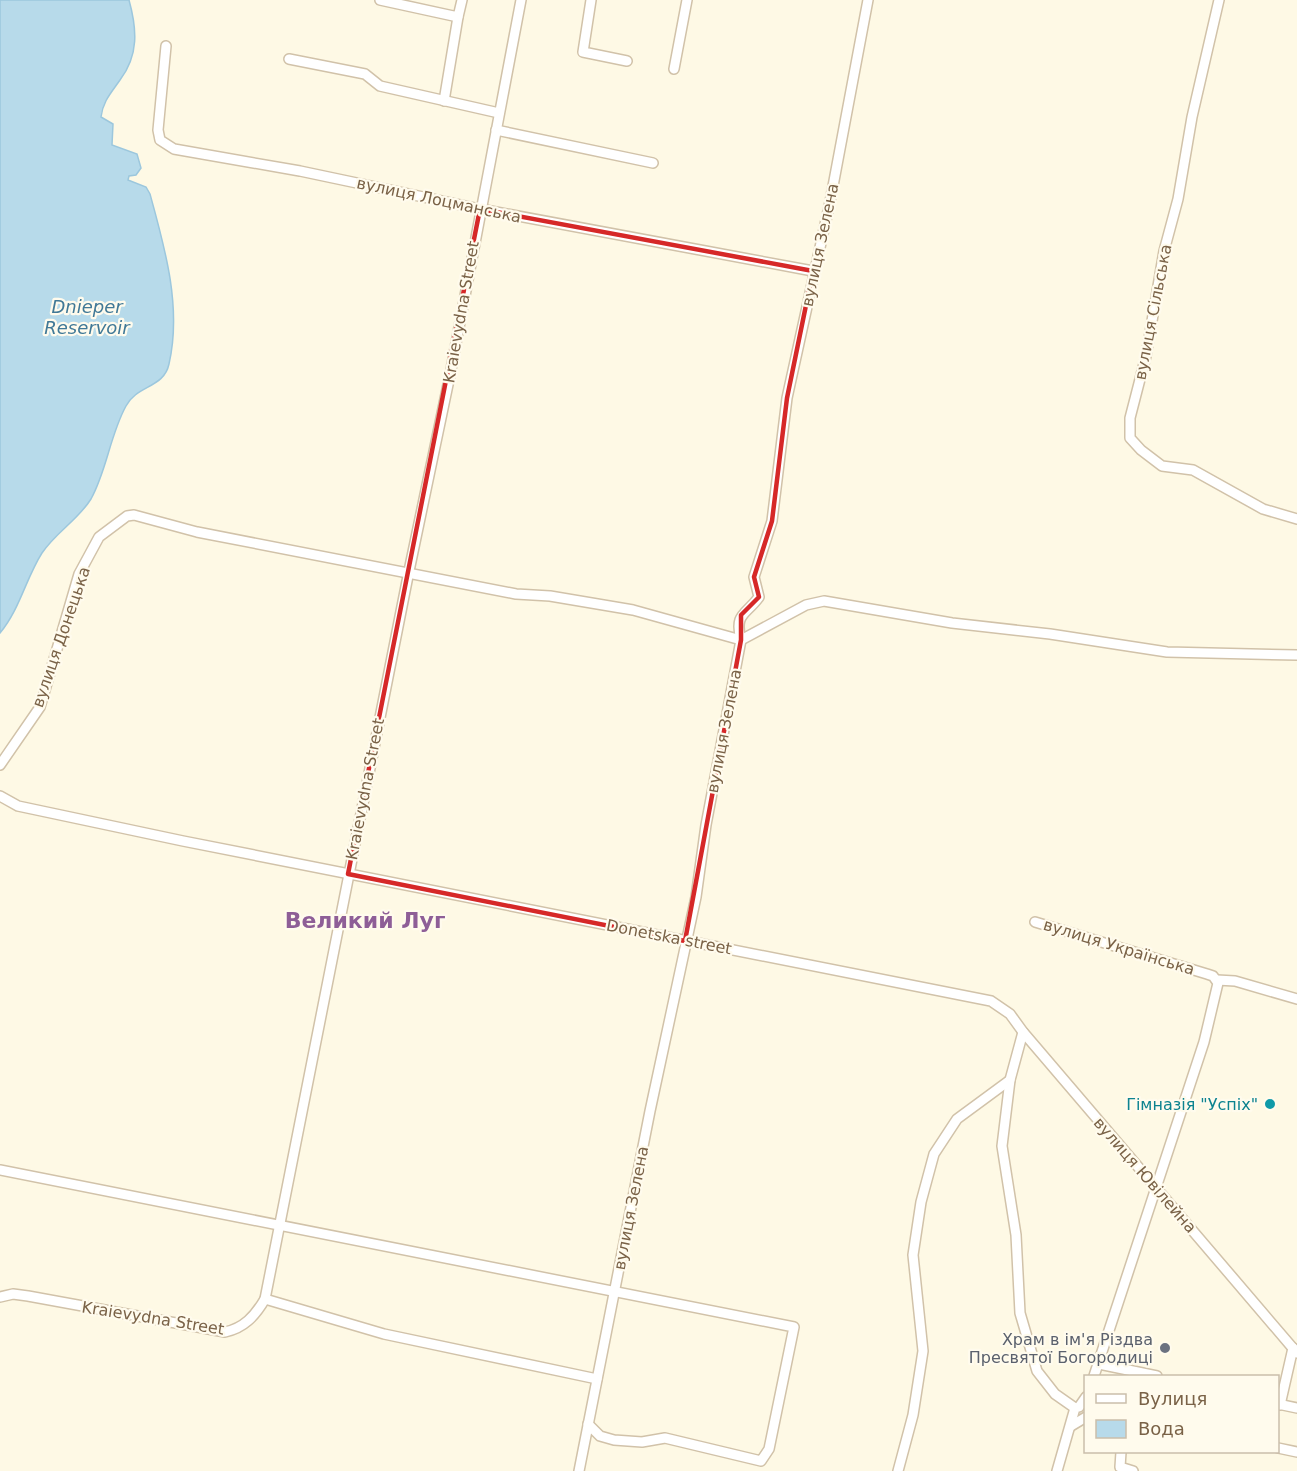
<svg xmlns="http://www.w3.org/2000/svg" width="1297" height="1471" viewBox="0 0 1297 1471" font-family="'DejaVu Sans',sans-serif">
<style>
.water{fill:#b7daea;stroke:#9cc7dd;stroke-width:1.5}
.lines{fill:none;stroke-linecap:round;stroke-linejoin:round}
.minor-casing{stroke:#d1c2a9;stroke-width:12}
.minor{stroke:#fff;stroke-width:9}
.marked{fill:none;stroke:#d62828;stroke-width:4.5;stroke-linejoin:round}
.culture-dot{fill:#0f9aa8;stroke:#fffbed;stroke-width:2}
.worship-dot{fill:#6b7280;stroke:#fffbed;stroke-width:2}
.labels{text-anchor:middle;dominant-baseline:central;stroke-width:4.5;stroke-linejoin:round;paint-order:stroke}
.street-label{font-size:16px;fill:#7a6247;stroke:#fffbed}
.culture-label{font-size:16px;fill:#0d838f;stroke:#fffbed;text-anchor:end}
.worship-label{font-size:16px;fill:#5b616d;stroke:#fffbed;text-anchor:end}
.water-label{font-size:18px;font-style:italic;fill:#417997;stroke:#fffbed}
.district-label{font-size:22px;font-weight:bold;fill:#8e5e97;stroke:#fffbed}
</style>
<rect width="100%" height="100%" fill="#fef9e5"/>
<path class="water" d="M0,0h129c8,29 10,55 -9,80 -9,13 -17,21 -19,37l12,7 -1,21 25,9 4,14 -5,7 -7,1 -1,4 18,7 4,7c15,54 32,114 19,170 -5,24 -32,21 -43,42 -16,29 -19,64 -35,93 -13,21 -35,33 -49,54 -16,25 -22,56 -42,80z"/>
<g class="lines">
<g class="minor-casing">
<g id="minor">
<path d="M380,0l78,17 4,-17"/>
<path d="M591,0l-8,52 44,9"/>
<path d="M1219,0l-27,117 -14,82 -14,52 -18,105 -16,62v20l11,12 21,16 31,4 70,39 34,10"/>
<path d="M166,46l-8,84 2,10 14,9 126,22 180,38 333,62"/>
<path d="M289,59l76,15 15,12 119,27"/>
<path d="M674,69l13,-69"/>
<path d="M444,101l14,-84"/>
<path d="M496,130l157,33"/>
<path d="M0,765l40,-58 39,-133 20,-37 28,-21 7,-1 63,17 319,62 34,2 83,14 108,30 65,-35 18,-4 128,22 98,11 117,18 130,3"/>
<path d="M0,796l18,10 165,35 808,160 19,13 13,18 274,321"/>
<path d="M1035,922l172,52 6,2 5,7 -14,59 -110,334"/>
<path d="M1217,980l18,1 62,18"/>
<path d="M1023,1032l-13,48 -8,66 14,89 4,78 17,58 18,23 20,14"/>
<path d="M0,1170l794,157 -25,122 -8,12 -96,-23 -23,4 -28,-2 -14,-4 -12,-12"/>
<path d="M0,1297l13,-3 15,2 197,36c19,-4 30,-16 40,-33l144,-728 41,-196 71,-375"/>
<path d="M265,1299l119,35 213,45"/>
<path d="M1099,1364l58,12"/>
<path d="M1278,1404l19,4"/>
<path d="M1280,1405l13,-57"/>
<path d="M1071,1426l15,-9"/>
<path d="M1278,1448l19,4"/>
<path d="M1121,1452l-1,15 13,4"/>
<path d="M579,1471l71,-360 46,-214 10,-72 35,-185c-7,-27 5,-25 18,-43l-5,-20 18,-56 15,-123 43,-196 38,-202"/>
<path d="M898,1471l15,-56 10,-64 -10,-96 8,-53 13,-48 23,-35 53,-39"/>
<path d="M1057,1471l18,-63 4,-1 7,-10"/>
</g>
</g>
<use href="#minor" class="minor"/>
</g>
<path class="marked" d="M480,209l333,62 -26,127 -15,123 -18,56 5,20 -18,18v25l-56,301 -337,-67z"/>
<circle class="culture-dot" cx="1270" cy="1104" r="6"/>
<circle class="worship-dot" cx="1165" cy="1348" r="6"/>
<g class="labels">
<g class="street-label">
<text transform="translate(439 200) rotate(12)">вулиця Лоцманська</text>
<text transform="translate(820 245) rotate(-78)">вулиця Зелена</text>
<text transform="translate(461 312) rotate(-80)">Kraievydna Street</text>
<text transform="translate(1153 312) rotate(-79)">вулиця Сільська</text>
<text transform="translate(61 637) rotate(-71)">вулиця Донецька</text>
<text transform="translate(724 731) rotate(-79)">вулиця Зелена</text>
<text transform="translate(365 789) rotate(-79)">Kraievydna Street</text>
<text transform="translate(669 937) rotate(11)">Donetska street</text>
<text transform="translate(1119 947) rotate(17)">вулиця Українська</text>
<text transform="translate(1145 1175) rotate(49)">вулиця Ювілейна</text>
<text transform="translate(631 1208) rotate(-79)">вулиця Зелена</text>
<text transform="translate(153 1318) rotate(9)">Kraievydna Street</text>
</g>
<g class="culture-label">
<text x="1258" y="1104">Гімназія "Успіх"</text>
</g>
<g class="worship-label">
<text x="1153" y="1339">Храм в ім'я Різдва<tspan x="1153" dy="18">Пресвятої Богородиці</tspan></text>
</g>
<g class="water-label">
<text x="87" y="306">Dnieper<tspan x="87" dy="21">Reservoir</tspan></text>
</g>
<g class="district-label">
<text x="365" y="920">Великий Луг</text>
</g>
</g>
<rect x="1084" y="1375" width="195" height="78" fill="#fffbed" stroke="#cabeab" stroke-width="1.5"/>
<rect x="1096" y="1394" width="30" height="9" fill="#ffffff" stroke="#cabeab" stroke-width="1.5"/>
<text x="1138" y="1405" font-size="18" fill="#7a6247">Вулиця</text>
<rect x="1096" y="1420" width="30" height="18" fill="#b7daea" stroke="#cabeab" stroke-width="1.5"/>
<text x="1138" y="1435" font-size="18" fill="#7a6247">Вода</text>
</svg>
